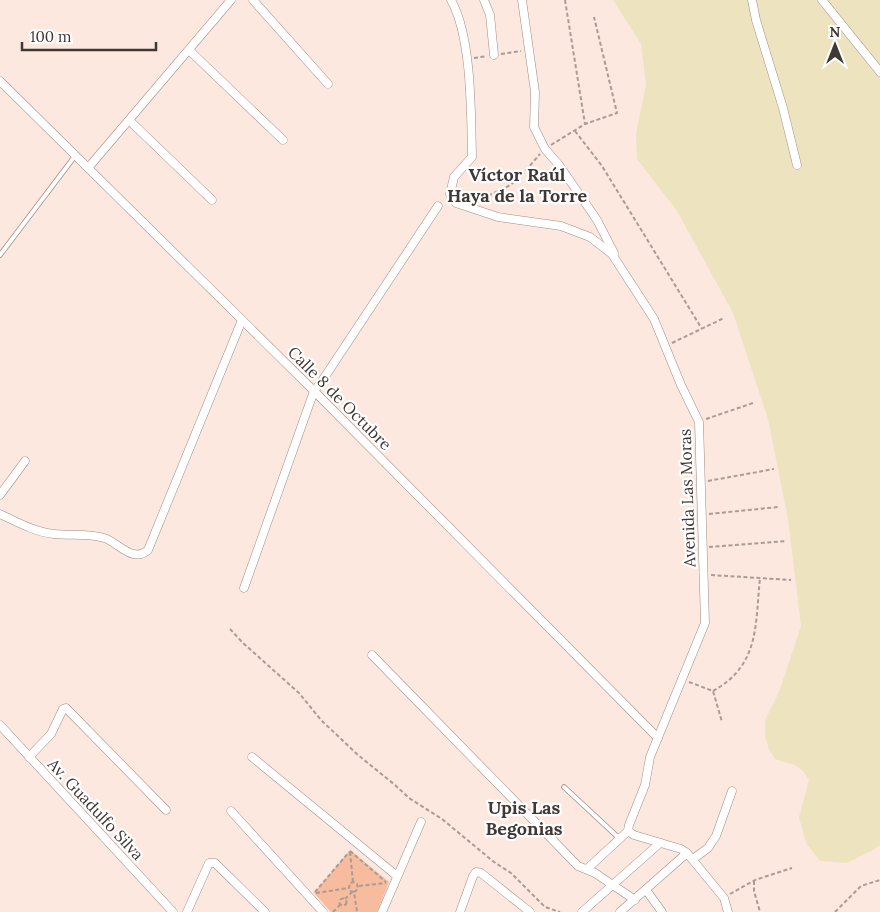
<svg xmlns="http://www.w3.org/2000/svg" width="880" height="912" viewBox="0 0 880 912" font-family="Lora,serif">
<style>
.green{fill:#f7bb9d}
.sand{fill:#ede3be}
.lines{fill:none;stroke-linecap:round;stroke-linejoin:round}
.service-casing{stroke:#a08d85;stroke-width:5.5}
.minor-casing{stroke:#a08d85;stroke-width:9}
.path{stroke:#aa9b95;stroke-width:2;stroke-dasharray:4 2.5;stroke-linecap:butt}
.service{stroke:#fff;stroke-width:4}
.minor{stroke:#fff;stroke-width:8}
.labels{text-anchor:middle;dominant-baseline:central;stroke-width:4.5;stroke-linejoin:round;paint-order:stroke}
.street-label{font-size:16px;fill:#403835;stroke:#fff}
.neighbourhood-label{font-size:18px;font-weight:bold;fill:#403835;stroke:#fff}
</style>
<rect width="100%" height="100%" fill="#fce8df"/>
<path class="green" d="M350,850l39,32 -12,30h-46l-17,-19z"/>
<path class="sand" d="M613,0h267v845l-9,6 -24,12 -27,-2 -14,-18 -7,-26 10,-37 -6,-9 -8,-6 -20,-6 -6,-9 -4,-15v-15l14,-28 22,-66 -13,-107 -20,-100 -35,-106 -56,-102 -40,-52 -1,-25 10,-49 -5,-41z"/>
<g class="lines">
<g class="service-casing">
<g id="service">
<path d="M0,255l75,-99"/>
<path d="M564,787l56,52"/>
</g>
</g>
<g class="minor-casing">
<g id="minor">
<path d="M253,0l75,84"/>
<path d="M451,0c21,37 20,114 21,157l-18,20 -4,17 6,9 42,14 63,9 29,11 22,17 42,65 27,66 18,37 6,201 -55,134 -5,28 -16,40 -1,6"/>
<path d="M484,0l6,15 4,40"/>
<path d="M522,0l13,92 -1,35 11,22 14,16 38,55 17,33"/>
<path d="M752,0l4,20 27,88 14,57"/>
<path d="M822,0l58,72"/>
<path d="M189,50l94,90"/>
<path d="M0,81l314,310 344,347"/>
<path d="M129,120l83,80"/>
<path d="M88,168l143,-168"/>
<path d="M0,495l25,-34"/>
<path d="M0,514c17,8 35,18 54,20 16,2 34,-1 50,4 14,4 29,26 44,12l94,-230"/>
<path d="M244,588l70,-197 8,-10 116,-175"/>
<path d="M372,655l206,211 17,7 40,27"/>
<path d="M0,725l173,187"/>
<path d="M29,757l22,-23 12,-25 3,-1 100,102"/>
<path d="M252,757l145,119"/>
<path d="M231,811l92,101"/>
<path d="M628,831l6,4 47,14 6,4 37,45 4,14"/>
<path d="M693,859l15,-11 8,-12 16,-45"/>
<path d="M587,869l41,-38"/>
<path d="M646,890l16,22"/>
<path d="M187,912l22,-49h6l50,49"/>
<path d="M382,912l39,-90"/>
<path d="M460,912l13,-36 3,-4 5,1 49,39"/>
<path d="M582,912l78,-69"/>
<path d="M620,912l67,-59"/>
</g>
</g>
<g class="path">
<path d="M565,0l20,124"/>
<path d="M501,54l20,-3"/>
<path d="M474,58l13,-2"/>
<path d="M575,131l27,35 100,163"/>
<path d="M551,145l34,-21 32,-11 -23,-96"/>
<path d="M477,202c11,-7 18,-9 28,-14 14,-7 25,-23 35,-34"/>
<path d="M672,343l52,-25"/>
<path d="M706,419l47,-16"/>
<path d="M708,481l66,-12"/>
<path d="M709,514l69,-7"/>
<path d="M709,547l77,-6"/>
<path d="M711,575l80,5"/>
<path d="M230,629l13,14 56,50 22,27 37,35 37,30 14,13 33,21 52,43 17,11 34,34 15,5"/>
<path d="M689,682l24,9 9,31"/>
<path d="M713,691c47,-26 42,-66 47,-113"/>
<path d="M350,851l36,31"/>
<path d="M350,852l3,30"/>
<path d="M754,881v10l6,21"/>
<path d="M359,886l27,-3"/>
<path d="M315,892l34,-40"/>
<path d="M354,892l-4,-1 -1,-3 1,-5 3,-1 4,2 1,5 -4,3 3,20"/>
<path d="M316,893l33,-5"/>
<path d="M730,894l25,-14 37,-12"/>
<circle cx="343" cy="902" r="3.5"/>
<path d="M345,899l7,-7"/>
<path d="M333,912l8,-8"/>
<path d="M835,912l26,-26 19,-6"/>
</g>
<use href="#service" class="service"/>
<use href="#minor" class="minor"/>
</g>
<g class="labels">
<g class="street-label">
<text transform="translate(340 398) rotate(45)">Calle 8 de Octubre</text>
<text transform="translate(687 498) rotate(-92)">Avenida Las Moras</text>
<text transform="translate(96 809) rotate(47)">Av. Guadulfo Silva</text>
</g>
<g class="neighbourhood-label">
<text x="517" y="174">Víctor Raúl<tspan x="517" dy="21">Haya de la Torre</tspan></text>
<text x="524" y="807">Upis Las<tspan x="524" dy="21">Begonias</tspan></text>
</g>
</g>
<g transform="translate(835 45)" stroke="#ffffff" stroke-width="4" paint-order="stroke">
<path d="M0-4L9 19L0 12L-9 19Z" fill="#403835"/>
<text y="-8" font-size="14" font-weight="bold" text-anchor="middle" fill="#403835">N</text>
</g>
<path d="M22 42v8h134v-8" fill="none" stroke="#403835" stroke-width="2.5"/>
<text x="30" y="42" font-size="15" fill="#403835" stroke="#ffffff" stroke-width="4" paint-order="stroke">100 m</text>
</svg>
